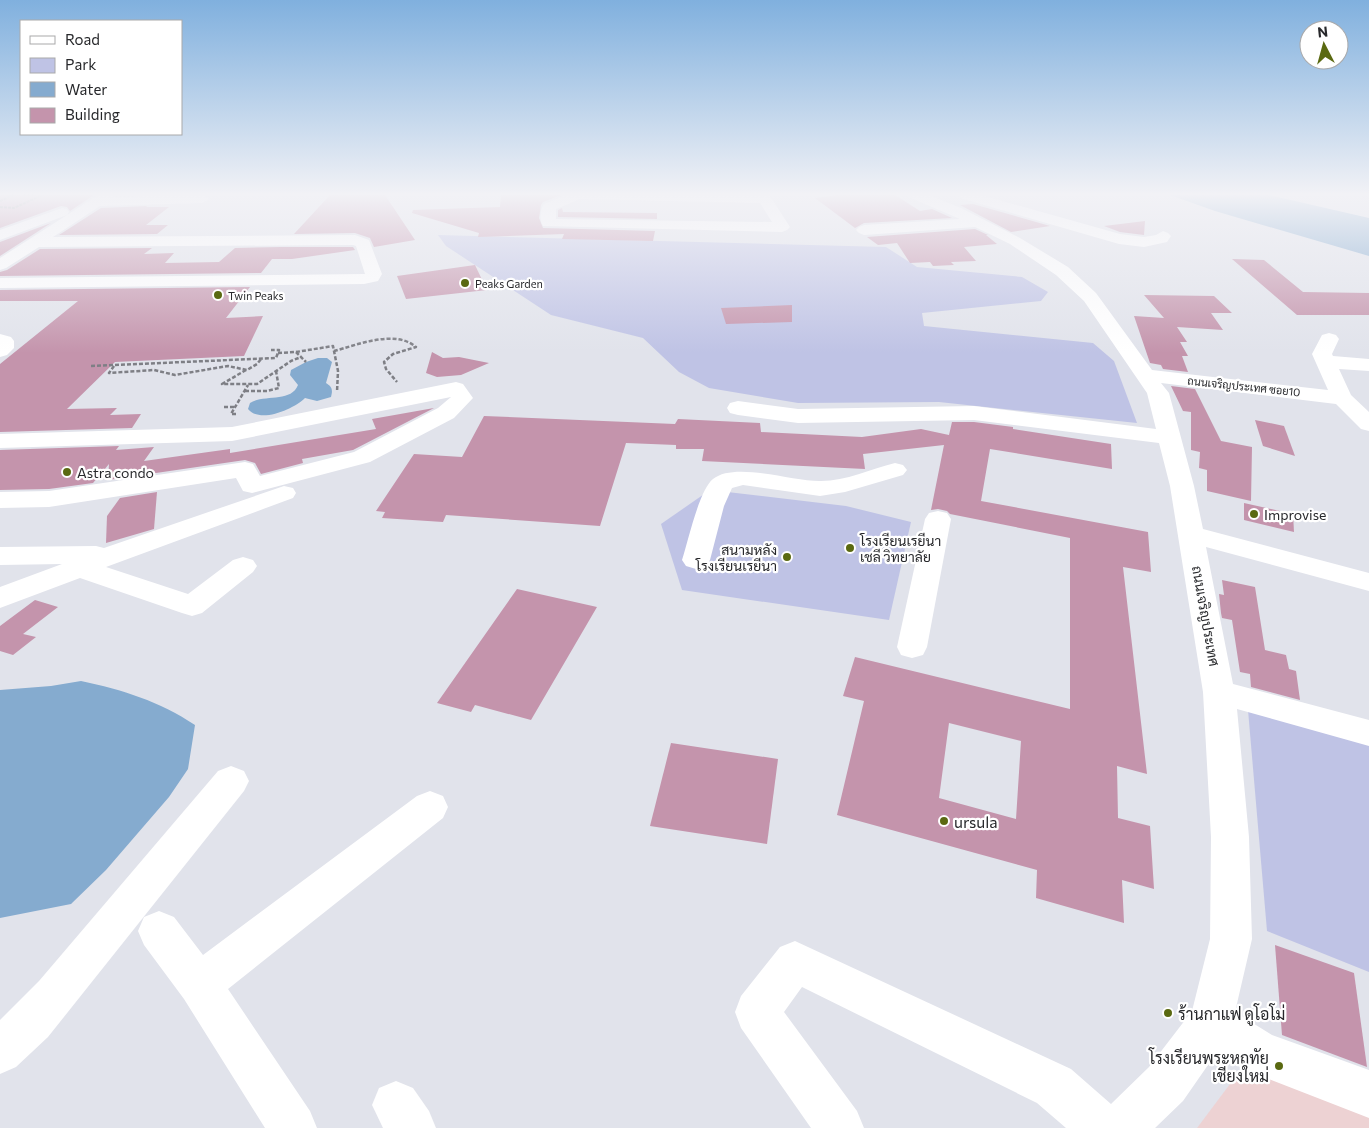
<svg xmlns="http://www.w3.org/2000/svg" width="1369" height="1128" viewBox="0 0 1369 1128" font-family="Commissioner,Sarabun,sans-serif">
<style>
.education{fill:#edd2d3}
.green{fill:#bfc3e5}
.water{fill:#85abcf}
.building{fill:#c494ac;fill-rule:evenodd}
.lines{fill:none;stroke-linecap:round;stroke-linejoin:round}
.path-far1{stroke:#7e7f85;stroke-width:2;stroke-dasharray:3 1;stroke-linecap:butt}
.path{stroke:#7e7f85;stroke-width:2.5;stroke-dasharray:4 2;stroke-linecap:butt}
.minor{fill:#fff;fill-rule:evenodd}
.poi-dot{fill:#5a6911;stroke:#fff;stroke-width:2}
.labels{text-anchor:middle;dominant-baseline:central;stroke-width:4.5;stroke-linejoin:round;paint-order:stroke}
.far-poi-label{font-size:11px;fill:#27282b;stroke:#fff;text-anchor:start}
.far-street-label{font-size:11px;fill:#27282b;stroke:#fff}
.poi-label{font-size:14px;fill:#27282b;stroke:#fff;text-anchor:start}
.street-label{font-size:14px;fill:#27282b;stroke:#fff}
.near-poi-label{font-size:16px;fill:#27282b;stroke:#fff;text-anchor:start}
</style>
<rect width="100%" height="100%" fill="#e1e3eb"/>
<path class="education" d="M1260,1044l109,45v39h-172z"/>
<g class="green">
<path d="M438,235l448,12 31,20 105,10 26,15 -7,9 -119,12 2,13 169,17 21,18 23,62 -198,-21 -141,1 -89,-15 -30,-16 -36,-34 -92,-23 -105,-69z"/>
<path d="M710,490l136,16 65,16 -22,98 -207,-30 -21,-66z"/>
<path d="M1248,710l121,33v229l-102,-41z"/>
</g>
<g class="water">
<path d="M1170,195h99l100,23v38l-154,-45z"/>
<path d="M318,358h9l5,4 -6,21c6,4 7,6 5,14l-14,4 -12,-3c-11,11 -45,26 -57,11l2,-6c14,-9 41,0 48,-18l-8,-10 1,-5 15,-8z"/>
<path d="M81,681c42,9 78,20 114,44l-7,44 -19,28 -63,73 -35,34 -71,14v-228l51,-4z"/>
</g>
<g class="building">
<path d="M0,195h94l-24,16 -3,-4 -6,-1 -61,22z"/>
<path d="M330,195h55l30,45 -41,7 -4,-9 -15,-5 -61,1z"/>
<path d="M501,195h60l-18,7 -2,3 -2,13 4,10 112,3 -2,10 -91,-2 2,-5 -86,3 1,-4 -67,-20 1,-3 87,-3z"/>
<path d="M837,195h58l25,16 12,-2 20,9 -88,5 -9,5 -40,-30z"/>
<path d="M973,204l77,22 -39,6 -51,-27z"/>
<path d="M147,206l-1,1h23l-23,18h22l-11,9 -98,1 42,-27z"/>
<path d="M562,208l1,4 94,1v6l-99,-2v-7z"/>
<path d="M1145,221l-1,14 -24,-3 -16,-6z"/>
<path d="M51,223l-51,33v-14z"/>
<path d="M975,229l13,6h-2l11,9 -33,3 12,14 -25,1 3,3 -21,1 -3,-4 -20,1 -13,-20 -19,2 -11,-8z"/>
<path d="M281,247h72l2,3 -63,9h-20l-11,14 -261,3v-4l7,-2 33,-21 112,-1 -8,6 30,-1 -9,10 54,-1 16,-14z"/>
<path d="M1232,259l32,1 39,32 66,1v22h-72z"/>
<path d="M475,265l12,25 -81,9 -9,-23z"/>
<path d="M250,287l-24,31 37,-2 -19,40 -129,6 -48,47 50,-1 -7,7 31,-1 -9,14 -132,4v-68l78,-63h-78v-11z"/>
<path d="M1144,295l70,1 18,17h-21l12,17 -46,-3 10,15h-7l8,14h-6l6,16 -25,-3 -2,-4 -11,-2 -16,-47 30,2z"/>
<path d="M792,305v17l-66,2 -5,-16z"/>
<path d="M432,352l11,6 16,-1 30,6 -28,12 -24,2 -11,-4z"/>
<path d="M1171,386l24,3 26,52 31,6 -1,54 -44,-10v-21l-8,-2 1,-16 -9,-2v-38l-8,-1z"/>
<path d="M434,408l-81,42 -51,9 1,4 -42,11 -6,-11 -10,-3 -137,20 1,-16 -16,19 -44,6 -49,1v-40l119,-4 -3,4 38,-3 -10,14 86,-12v4l146,-24 -4,-10z"/>
<path d="M484,416l191,8 3,-5 82,4 1,9 101,5 59,-8 28,6 3,-13h22l39,5v2l98,15 1,25 -122,-20 -9,52 167,31 3,40 -28,-5 24,207 -30,-8 1,52 32,8 4,63 -32,-9 2,43 -88,-25 1,-28 -200,-55 27,-114 -21,-5 12,-39 215,52v-171l-120,-24 -3,-3 -9,-2 -7,1 13,-65 -81,9 2,15 -163,-8 2,-12h-28v-4l-50,-2 -26,83 -154,-11 -3,7 -61,-4 3,-6 -9,-1 38,-57 48,3zM949,723l72,18 -5,78 -77,-21z"/>
<path d="M1255,420l29,6 11,30 -32,-10z"/>
<path d="M157,492l-3,37 -48,14 1,-27 13,-18z"/>
<path d="M1244,503l49,11 1,18 -50,-12z"/>
<path d="M1222,580l33,7 10,63 21,5 3,14 7,2 4,29 -49,-13 -1,-13 -10,-2 -8,-52 -10,-2 -1,-5 -2,-19 5,1z"/>
<path d="M517,589l80,18 -66,113 -56,-15 -4,7 -34,-9z"/>
<path d="M35,600l23,7 -35,27 13,3 -23,18 -13,-4v-25z"/>
<path d="M671,743l107,16 -11,85 -117,-18z"/>
<path d="M1275,945l79,28 13,94 -85,-32z"/>
</g>
<g class="lines">
<g class="path-far1">
<path d="M23,195h10"/>
<path d="M0,201l13,-6"/>
<path d="M0,207l14,1 28,-13"/>
</g>
<g class="path">
<path d="M334,351c23,-6 61,-22 82,-4l-23,7 -9,8 2,7 11,13"/>
<path d="M296,352l37,-6 5,25 -1,21"/>
<path d="M278,353l18,-1 10,10"/>
<path d="M91,366l185,-8 3,-8h-8"/>
<path d="M114,366l-5,7 45,-3 21,5 53,-9 19,4 10,-6 5,-6"/>
<path d="M246,370l-24,14h35l34,-23 10,-4"/>
<path d="M245,391h22l12,-3 -3,-17"/>
<path d="M224,407h11"/>
<path d="M236,414h-5l17,-29"/>
</g>
<g class="minor">
<path d="M98,195h17l-2,2 90,-2 6,4 -7,4 -102,3 -47,31 302,-2 14,5 13,34 -4,7 -14,3 -364,4v-10l365,-4 -9,-28 -3,-1 -314,2 -33,21 -6,2v-12l67,-43 -67,25v-10l62,-22 5,1 2,3 -2,3z"/>
<path d="M566,195h200l4,1 20,31 -3,3 -5,2 -239,-6c-4,-5 -3,-17 1,-22zM580,199l180,4 12,19 -216,-3v-10z"/>
<path d="M909,195h20l32,13 59,30 48,29 28,26 56,77 176,20 -16,-36 10,-19 7,-2 7,2 3,4 -7,15 1,2 36,3v12l-30,-2 12,26 18,17v19l-8,-2 -25,-25 -175,-21 8,10 25,93 9,43 166,44v18l-163,-44 27,137 136,36v26l-132,-37 12,128 3,102 -17,73 37,23 97,35v48l-126,-49 -26,-17 -34,49 -28,27h-89l-29,-25 -235,-116 -18,25 73,99 7,17h-53l-70,-100 -6,-16 6,-16 39,-49 15,-6 276,128 40,35 38,-37 43,-56 18,-72 1,-102 -8,-145 -33,-206 -11,-43 -185,-23 -176,3 -60,-8 -8,-2 -3,-5 3,-5 8,-2 60,8 176,-3 182,23 -9,-36 -63,-92 -28,-26 -46,-31 -35,-17 -111,8 -5,-2 -3,-3 3,-3 5,-2 96,-6 -49,-21z"/>
<path d="M958,195h23l139,39 24,3 12,-2 7,-4 5,2 3,3 -4,6 -23,5 -25,-3 -159,-46z"/>
<path d="M0,334l11,3 3,4v7l-7,7 -7,2z"/>
<path d="M456,382l7,2 10,14 -19,20 -84,44 -118,31 -9,-2 -7,-13 -187,29 -49,1v-16l49,-1 196,-29 8,2 7,12 94,-24 84,-44 13,-11 -219,44 -232,7v-14l232,-7z"/>
<path d="M895,463l8,2 4,5 -4,5 -58,17 -25,4 -77,-11 -11,3 -8,18 -14,54 -4,6 -10,3 -10,-3 -4,-6c6,-18 17,-70 31,-81 22,-18 81,3 108,2 25,0 50,-12 74,-18z"/>
<path d="M284,486l9,2 3,5 -3,5 -187,69 82,27 45,-34 10,-3 10,3 4,6 -4,6 -51,41 -10,3 -10,-3 -102,-35 -80,30v-21l62,-23 -62,1v-18l96,-1 8,2z"/>
<path d="M938,511l9,2 4,6 -24,128 -4,8 -11,3 -11,-3 -4,-8 28,-128 4,-6z"/>
<path d="M231,766l13,5 5,10 -5,10 -196,246 -32,30 -16,7v-54l39,-39 179,-210z"/>
<path d="M430,791l13,5 5,11 -5,11 -215,171 82,122 7,17h-52l-81,-129 -40,-54 -6,-14 6,-14 15,-6 15,6 29,38 214,-159z"/>
<path d="M396,1081l17,7 16,23 7,17h-53l-11,-23 7,-17z"/>
</g>
</g>
<linearGradient id="sky" x2="0" y2="1"><stop stop-color="#80b0de"/><stop offset="0.55" stop-color="#f2f2f6"/><stop offset="1" stop-color="#f2f2f6" stop-opacity="0"/></linearGradient>
<rect width="1369" height="353" fill="url(#sky)"/>
<g class="poi-dot">
<circle cx="465" cy="283" r="5"/>
<circle cx="218" cy="295" r="5"/>
<circle cx="67" cy="472" r="5"/>
<circle cx="1254" cy="514" r="5"/>
<circle cx="850" cy="548" r="5"/>
<circle cx="787" cy="557" r="5"/>
<circle cx="944" cy="821" r="5"/>
<circle cx="1168" cy="1013" r="5"/>
<circle cx="1279" cy="1066" r="5"/>
</g>
<g class="labels">
<g class="far-poi-label">
<text x="475" y="283">Peaks Garden</text>
<text x="228" y="295">Twin Peaks</text>
</g>
<g class="far-street-label">
<text transform="translate(1244 386) rotate(6)">ถนนเจริญประเทศ ซอย10</text>
</g>
<g class="poi-label">
<text x="77" y="472">Astra condo</text>
<text x="1264" y="514">Improvise</text>
<text x="860" y="540">โรงเรียนเรยีนา<tspan x="860" dy="16">เชลี วิทยาลัย</tspan></text>
<text x="777" y="549" text-anchor="end">สนามหลัง<tspan x="777" dy="16">โรงเรียนเรยีนา</tspan></text>
</g>
<g class="street-label">
<text transform="translate(1206 616) rotate(80)">ถนนเจริญประเทศ</text>
</g>
<g class="near-poi-label">
<text x="954" y="821">ursula</text>
<text x="1178" y="1013">ร้านกาแฟ ดูโอโม่</text>
<text x="1269" y="1057" text-anchor="end">โรงเรียนพระหฤทัย<tspan x="1269" dy="18">เชียงใหม่</tspan></text>
</g>
</g>
<rect x="20" y="20" width="162" height="115" fill="#ffffff" stroke="#a9a9aa"/>
<rect x="30" y="36" width="25" height="8" fill="#ffffff" stroke="#a9a9aa"/>
<text x="65" y="45" font-size="15" fill="#27282b">Road</text>
<rect x="30" y="58" width="25" height="15" fill="#bfc3e5" stroke="#a9a9aa"/>
<text x="65" y="70" font-size="15" fill="#27282b">Park</text>
<rect x="30" y="82" width="25" height="15" fill="#85abcf" stroke="#a9a9aa"/>
<text x="65" y="95" font-size="15" fill="#27282b">Water</text>
<rect x="30" y="108" width="25" height="15" fill="#c494ac" stroke="#a9a9aa"/>
<text x="65" y="120" font-size="15" fill="#27282b">Building</text>
<g transform="translate(1324 45) rotate(354)"><circle r="24" fill="#ffffff" stroke="#a9a9aa"/>
<path d="M0-4L9 19L0 12L-9 19Z" fill="#5a6911"/>
<text y="-8" font-size="14" font-weight="bold" text-anchor="middle" fill="#27282b">N</text>
</g>
</svg>
